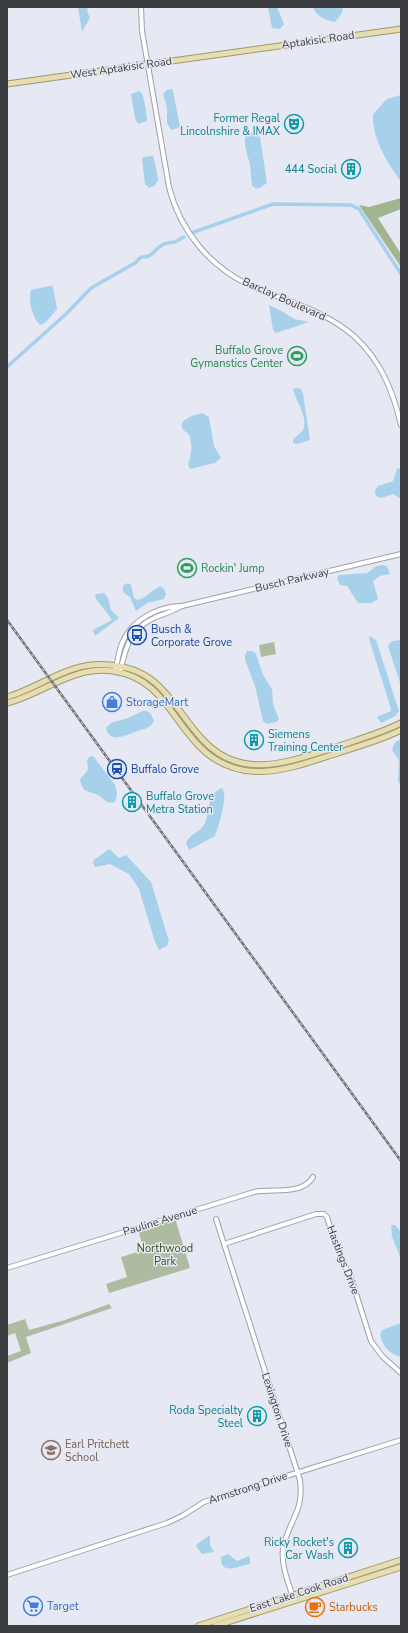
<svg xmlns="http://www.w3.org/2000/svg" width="408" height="1633" viewBox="0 0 408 1633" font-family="'Nunito Sans',sans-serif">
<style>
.green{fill:#adbca1}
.forest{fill:#a1b690}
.water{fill:#a7d1eb}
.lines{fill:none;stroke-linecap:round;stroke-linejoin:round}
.canal{stroke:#a7d1eb;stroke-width:3.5}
.minor-casing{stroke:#9ea0ab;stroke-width:6}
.major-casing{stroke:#9f9769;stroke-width:7}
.minor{stroke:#fff;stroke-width:4}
.major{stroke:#e6deb2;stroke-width:5}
.rail-casing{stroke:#707177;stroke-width:2.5}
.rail{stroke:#e6e8f3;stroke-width:1;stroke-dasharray:3;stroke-linecap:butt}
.labels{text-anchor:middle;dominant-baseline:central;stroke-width:3;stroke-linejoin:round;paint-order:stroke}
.street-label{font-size:11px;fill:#3c3d41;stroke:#e6e8f3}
.culture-label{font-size:11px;fill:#0d838f;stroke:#e6e8f3;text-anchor:end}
.leisure-label{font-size:11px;fill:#27864d;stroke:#e6e8f3;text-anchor:end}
.transit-label{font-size:11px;fill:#164399;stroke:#e6e8f3;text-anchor:start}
.shop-label{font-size:11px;fill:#366cbe;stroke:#e6e8f3;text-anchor:start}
.park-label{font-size:11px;fill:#355018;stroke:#e6e8f3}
.education-label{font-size:11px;fill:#785e54;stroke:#e6e8f3;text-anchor:start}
.food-label{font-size:11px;fill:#c56008;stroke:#e6e8f3;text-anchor:start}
</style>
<rect width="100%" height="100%" fill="#e6e8f3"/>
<g class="green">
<path d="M274,642l2,12 -15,3 -2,-12z"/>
<path d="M175,1218l15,50 -81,25 -3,-9 21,-7 -6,-20 23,-7 -6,-20z"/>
<path d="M109,1304l3,4 -86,29 5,16 -24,10v-7l14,-5 -6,-18 -8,3v-11l18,-6 4,11 36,-10z"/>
</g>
<path class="forest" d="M401,198v11l-23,9 23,36v13l-42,-62 10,2z"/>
<g class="water">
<path d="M78,7l10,1 -1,3 3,7 -8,14z"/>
<path d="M268,7h9l7,17 -4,5 -8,-1z"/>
<path d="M313,7h30l-1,6 -7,9c-10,-2 -18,-5 -22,-15z"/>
<path d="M172,89l1,2 7,36 -9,3 -4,-7v-16l-4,-13 4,-4z"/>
<path d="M139,91l3,2c2,5 5,23 5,28l-9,3 -3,-6 -4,-24z"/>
<path d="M401,95v87c-14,-20 -29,-43 -28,-68l14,-15z"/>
<path d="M253,132l7,5 7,46 -9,6 -6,-3 -2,-21 -5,-19v-11z"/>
<path d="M149,156h4c1,2 5,21 5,25l-4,5 -5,2 -4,-4 -3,-26z"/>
<path d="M50,286l3,1 4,22 -11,13 -6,3c-8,-8 -12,-24 -9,-35z"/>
<path d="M269,305l16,8 9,6 15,3 -33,11 -3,-3z"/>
<path d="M297,388l4,1 2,5 7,46 -13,4 -4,-1v-3c3,-4 7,-6 10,-10 6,-11 -7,-29 -10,-41z"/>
<path d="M202,413l7,4 5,29 7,12 -6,5 -25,6 -2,-5c4,-9 5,-22 0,-31 -2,-1 -4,-2 -5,-4 -6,-10 13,-14 19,-16z"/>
<path d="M399,468l2,1v30l-8,-5 -12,4 -5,-2 -1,-6 3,-4 15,-5 4,-12z"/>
<path d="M383,565l4,1 3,8 -10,2 -7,5 5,18 -7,4h-13l-11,-17 -7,-1 -3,-7 2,-3 28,-2 10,-7z"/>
<path d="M128,583l3,2 3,13 3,2c9,-2 14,-9 23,-14l4,3 2,5 -2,5 -17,4 -11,8 -6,-14 -6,-4 -2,-4 2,-4z"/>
<path d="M104,593l4,5 3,12 8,8 -24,18 -2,-6 19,-10c-5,-9 -12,-14 -17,-23l1,-3z"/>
<path d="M370,636l6,4 23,71 -4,5 -14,7 -4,-6 14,-6v-2l-22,-70z"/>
<path d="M401,640v46l-13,-40 4,-5z"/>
<path d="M247,651h6l3,3 7,21 9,14 1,15 6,15 -3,3 -9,2 -4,-3 -8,-35 -10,-26v-5z"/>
<path d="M143,711h4l4,3 3,7c-4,8 -11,8 -19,11 -9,3 -26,12 -29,-4l5,-5 17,-5z"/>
<path d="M401,739v48l-3,-7 1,-20 -7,-10 3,-8z"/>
<path d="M93,756l22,29 2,9 -2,8c-7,2 -9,-1 -14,-5 -10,-7 -19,-2 -21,-18l8,-9 -1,-10 2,-3z"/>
<path d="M222,788c7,8 -4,39 -7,48l-26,14 -3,-7c3,-9 15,-11 19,-20 5,-13 2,-30 17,-35z"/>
<path d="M109,849l10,9 7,-3 25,27 18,59 -2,5 -8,4 -4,-8 -16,-53 -10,-15 -19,-10 -15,3 -2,-4 1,-3z"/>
<path d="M391,1225h4l6,7v27l-9,-22z"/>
<path d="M401,1323v34c-11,-3 -18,-10 -21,-22l2,-5z"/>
<path d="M210,1535v10l4,7 -12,2 -6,-8 1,-2z"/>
<path d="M228,1554l9,7 12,-5 1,2v6c-9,1 -30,13 -29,-7z"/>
</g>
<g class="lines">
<g class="canal">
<path d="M194,232l79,-28 78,1 8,4 42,65"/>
<path d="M7,367l59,-53 25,-26 44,-25 6,-6c11,1 13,-7 21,-12 5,-3 9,-2 13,-3 3,-1 6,-4 9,-5"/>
</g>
<g class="minor-casing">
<g id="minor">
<path d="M141,7l1,24 27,156c11,43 40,79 80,98 36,16 76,25 106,52 26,24 38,54 46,88"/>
<path d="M116,668c2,-9 3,-19 7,-27 10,-22 36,-35 59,-35l219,-52"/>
<path d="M120,672c6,-25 9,-43 36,-55 9,-3 17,-6 26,-11"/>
<path d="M216,1219l84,261c1,8 1,17 -1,25 -4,15 -14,28 -16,44 -2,16 5,33 10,48"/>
<path d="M224,1244l92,-30h8l3,3 9,29 16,35 19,60 11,15 19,17"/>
<path d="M7,1268l247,-76c18,-4 48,4 59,-15"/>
<path d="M7,1575l160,-52 15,-7 22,-14 197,-62"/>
</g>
</g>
<g class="major-casing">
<g id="major">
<path d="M7,84l394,-55"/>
<path d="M7,697c37,-11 61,-36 103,-32 52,4 63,43 93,75 38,41 85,22 130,8 23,-8 46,-14 68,-25"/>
<path d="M7,703c36,-9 67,-38 106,-32 47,7 57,45 86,75 42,43 92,22 139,7 21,-7 43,-13 63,-23"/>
<path d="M198,1626l203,-66"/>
<path d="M215,1626l186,-59"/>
</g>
</g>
<use href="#minor" class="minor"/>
<use href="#major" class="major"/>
<g class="rail-casing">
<path id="rail" d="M7,620l394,541"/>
</g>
<use href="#rail" class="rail"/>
</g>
<defs>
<g id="theatre-ring" transform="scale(1)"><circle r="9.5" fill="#e6e8f3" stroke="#0f9aa8" stroke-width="1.5"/><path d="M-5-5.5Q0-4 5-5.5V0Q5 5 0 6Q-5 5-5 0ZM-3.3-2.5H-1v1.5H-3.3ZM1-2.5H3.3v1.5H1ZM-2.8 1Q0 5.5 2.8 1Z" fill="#0f9aa8"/></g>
<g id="building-ring" transform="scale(1)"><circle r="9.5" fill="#e6e8f3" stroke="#0f9aa8" stroke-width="1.5"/><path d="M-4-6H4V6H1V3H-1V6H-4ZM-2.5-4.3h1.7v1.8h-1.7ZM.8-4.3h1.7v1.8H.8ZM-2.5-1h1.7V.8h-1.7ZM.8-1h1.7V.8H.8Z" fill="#0f9aa8"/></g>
<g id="stadium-ring" transform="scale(1)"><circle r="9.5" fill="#e6e8f3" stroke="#2e9e5b" stroke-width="1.5"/><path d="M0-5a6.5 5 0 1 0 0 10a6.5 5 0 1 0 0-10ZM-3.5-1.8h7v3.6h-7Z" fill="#2e9e5b"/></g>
<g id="bus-ring" transform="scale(1)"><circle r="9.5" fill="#e6e8f3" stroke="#1a4fb4" stroke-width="1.5"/><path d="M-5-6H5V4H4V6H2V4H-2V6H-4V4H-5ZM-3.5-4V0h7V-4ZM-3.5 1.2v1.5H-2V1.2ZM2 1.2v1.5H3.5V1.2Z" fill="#1a4fb4"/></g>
<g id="shop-ring" transform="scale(1)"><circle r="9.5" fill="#e6e8f3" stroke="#3f7fe0" stroke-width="1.5"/><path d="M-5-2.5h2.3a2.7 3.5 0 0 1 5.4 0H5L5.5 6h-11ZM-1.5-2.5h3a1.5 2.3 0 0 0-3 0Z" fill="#3f7fe0"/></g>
<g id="station-ring" transform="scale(1)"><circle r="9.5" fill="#e6e8f3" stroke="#1a4fb4" stroke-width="1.5"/><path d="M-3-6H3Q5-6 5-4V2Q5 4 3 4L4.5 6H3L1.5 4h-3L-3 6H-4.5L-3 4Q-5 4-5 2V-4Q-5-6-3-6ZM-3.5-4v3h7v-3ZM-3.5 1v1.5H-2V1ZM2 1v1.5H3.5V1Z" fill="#1a4fb4"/></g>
<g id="school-ring" transform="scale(1)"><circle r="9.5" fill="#e6e8f3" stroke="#8d6e63" stroke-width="1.5"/><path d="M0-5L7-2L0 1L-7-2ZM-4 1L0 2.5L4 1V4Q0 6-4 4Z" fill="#8d6e63"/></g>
<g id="supermarket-ring" transform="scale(1)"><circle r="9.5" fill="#e6e8f3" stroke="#3f7fe0" stroke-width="1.5"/><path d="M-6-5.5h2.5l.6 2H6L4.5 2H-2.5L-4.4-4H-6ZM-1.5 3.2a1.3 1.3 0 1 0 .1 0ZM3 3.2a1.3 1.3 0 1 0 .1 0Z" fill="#3f7fe0"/></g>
<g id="cafe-ring" transform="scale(1)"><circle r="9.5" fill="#e6e8f3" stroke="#e8710a" stroke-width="1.5"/><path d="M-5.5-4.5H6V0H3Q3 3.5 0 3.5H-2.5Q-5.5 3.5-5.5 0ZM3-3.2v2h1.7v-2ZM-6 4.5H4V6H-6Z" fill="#e8710a"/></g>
</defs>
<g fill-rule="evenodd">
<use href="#theatre-ring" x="294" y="124"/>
<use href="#building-ring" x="351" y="169"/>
<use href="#stadium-ring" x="297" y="356"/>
<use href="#stadium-ring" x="187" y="568"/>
<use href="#bus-ring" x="137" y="635"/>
<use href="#shop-ring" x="112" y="702"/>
<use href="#building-ring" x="254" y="740"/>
<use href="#station-ring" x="117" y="769"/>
<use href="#building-ring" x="132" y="802"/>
<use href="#building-ring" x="257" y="1416"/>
<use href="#school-ring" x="51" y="1450"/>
<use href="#building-ring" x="348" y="1548"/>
<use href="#supermarket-ring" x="33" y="1606"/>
<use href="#cafe-ring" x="315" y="1607"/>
</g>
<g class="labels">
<g class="street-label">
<text transform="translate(318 40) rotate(-8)">Aptakisic Road</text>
<text transform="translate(121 68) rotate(-8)">West Aptakisic Road</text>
<text transform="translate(284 299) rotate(24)">Barclay Boulevard</text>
<text transform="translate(292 580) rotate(-13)">Busch Parkway</text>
<text transform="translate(160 1221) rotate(-17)">Pauline Avenue</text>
<text transform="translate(343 1260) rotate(69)">Hastings Drive</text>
<text transform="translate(277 1410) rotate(72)">Lexington Drive</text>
<text transform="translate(248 1488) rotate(-18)">Armstrong Drive</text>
<text transform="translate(299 1593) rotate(-18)">East Lake Cook Road</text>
</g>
<g class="culture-label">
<text x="280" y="118">Former Regal<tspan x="280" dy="13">Lincolnshire &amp; IMAX</tspan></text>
<text x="337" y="169">444 Social</text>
<text x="268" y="734" text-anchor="start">Siemens<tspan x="268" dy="13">Training Center</tspan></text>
<text x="146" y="796" text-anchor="start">Buffalo Grove<tspan x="146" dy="13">Metra Station</tspan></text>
<text x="243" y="1410">Roda Specialty<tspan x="243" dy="13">Steel</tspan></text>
<text x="334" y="1542">Ricky Rocket's<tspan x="334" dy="13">Car Wash</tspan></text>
</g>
<g class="leisure-label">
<text x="283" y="350">Buffalo Grove<tspan x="283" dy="13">Gymanstics Center</tspan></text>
<text x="201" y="568" text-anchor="start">Rockin' Jump</text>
</g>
<g class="transit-label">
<text x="151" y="629">Busch &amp;<tspan x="151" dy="13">Corporate Grove</tspan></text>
<text x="131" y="769">Buffalo Grove</text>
</g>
<g class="shop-label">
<text x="126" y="702">StorageMart</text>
<text x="47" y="1606">Target</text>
</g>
<g class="park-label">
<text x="165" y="1248">Northwood<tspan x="165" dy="13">Park</tspan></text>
</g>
<g class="education-label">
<text x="65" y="1444">Earl Pritchett<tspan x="65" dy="13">School</tspan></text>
</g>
<g class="food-label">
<text x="329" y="1607">Starbucks</text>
</g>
</g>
<rect width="408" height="1633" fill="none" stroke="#3c3d41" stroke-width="16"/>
</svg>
